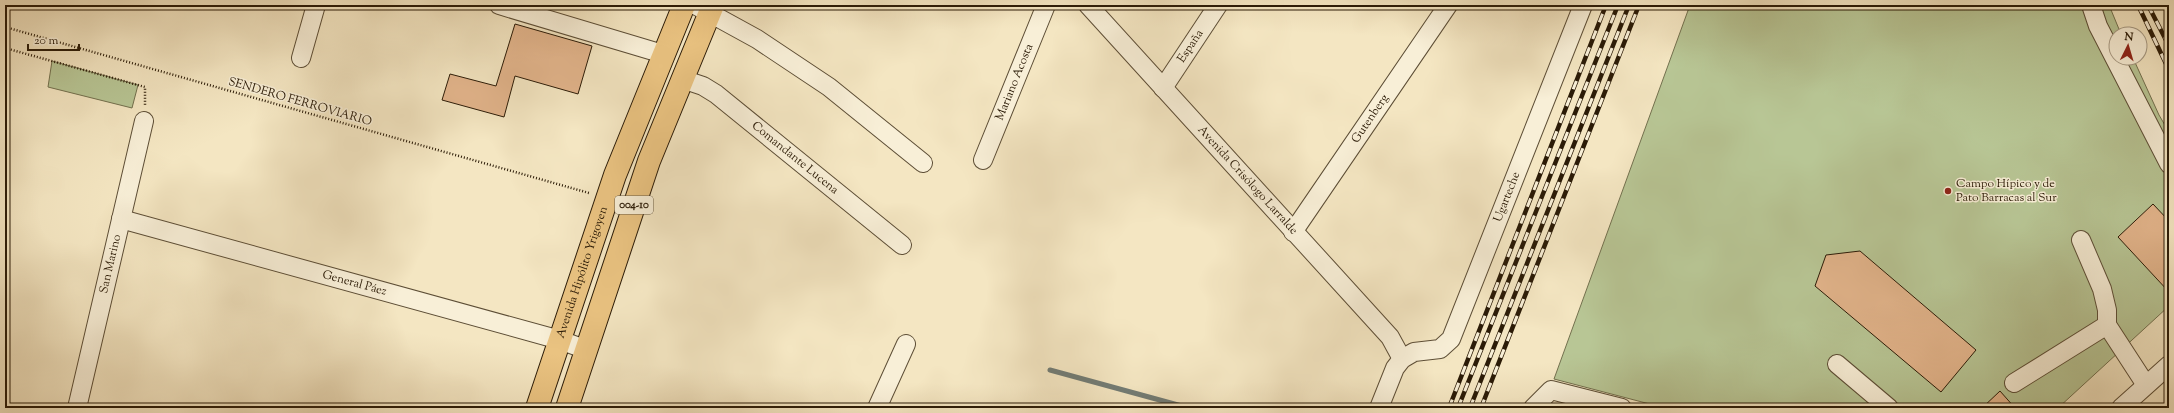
<svg xmlns="http://www.w3.org/2000/svg" width="2174" height="413" viewBox="0 0 2174 413" font-family="'Sorts Mill Goudy',serif">
<style>
.green{fill:#b8c695;stroke:#72704e}
.lines{fill:none;stroke-linecap:round;stroke-linejoin:round}
.stream{stroke:#727c75;stroke-width:5}
.building{fill:#e2b48b;stroke:#2b1b07}
.minor-casing{stroke:#5d4e36;stroke-width:20}
.major-casing{stroke:#2b1b07;stroke-width:24}
.path{stroke:#2b1b07;stroke-width:2.5;stroke-dasharray:1 2;stroke-linecap:butt}
.minor{stroke:#f8efd7;stroke-width:18}
.major{stroke:#eac381;stroke-width:22}
.rail-casing{stroke:#2b1b07;stroke-width:4.5}
.rail{stroke:#f8efd7;stroke-width:3;stroke-dasharray:9;stroke-linecap:butt}
.poi-dot{fill:#8f2418;stroke:#f8efd7;stroke-width:1.5}
.labels{text-anchor:middle;dominant-baseline:central;stroke-width:3;stroke-linejoin:round;paint-order:stroke}
.shield{fill:#f8efd7;stroke:#685b45;stroke-width:1}
.shield-label{font-size:11px;font-weight:bold;fill:#2b1b07}
.street-label{font-size:12px;fill:#2b1b07;stroke:#f8efd7}
.poi-label{font-size:12px;fill:#2b1b07;stroke:#f8efd7;text-anchor:start}
</style>
<rect width="100%" height="100%" fill="#f4e6c2"/>
<filter id="stains"><feTurbulence type="fractalNoise" baseFrequency=".005" numOctaves="4"/><feColorMatrix values="0 0 0 0 .2 0 0 0 0 .09 0 0 0 0 .02 0 0 0 .5 -.17"/></filter>
<radialGradient id="worn" r=".72"><stop offset=".6" stop-color="#630" stop-opacity="0"/><stop offset="1" stop-color="#630" stop-opacity=".3"/></radialGradient>
<g class="green">
<path d="M1690,5h419l12,29h-5v24h17l26,57 10,17v174l-111,102h-393l-111,-29z"/>
<path d="M52,61l86,24 -6,23 -84,-21z"/>
</g>
<g class="lines">
<path class="stream" d="M1050,370l139,38"/>
</g>
<g class="building">
<path d="M515,24l77,22 -14,48 -63,-18 -11,41 -62,-17 8,-26 46,12z"/>
<path d="M2153,204l16,17v71l-51,-55z"/>
<path d="M1860,251l116,99 -35,42 -126,-106 11,-31z"/>
<path d="M2000,391l15,17h-33z"/>
</g>
<g class="lines">
<g class="minor-casing">
<g id="minor">
<path d="M499,5l164,49"/>
<path d="M695,5l62,34 72,48 94,76"/>
<path id="s1" d="M1088,5l302,332 12,22"/>
<path d="M2091,5l7,21 71,138"/>
<path d="M301,58l15,-53"/>
<path id="s2" d="M682,79l21,7 13,8 186,151"/>
<path id="s3" d="M1163,88l55,-83"/>
<path id="s4" d="M983,160l63,-155"/>
<path id="s5" d="M121,219l439,121 27,10"/>
<path id="s6" d="M1293,232l155,-227"/>
<path d="M2081,240l21,49 5,21v15l39,60"/>
<path d="M1837,364l52,44"/>
<path d="M2014,383l93,-58"/>
<path id="s7" d="M77,408l67,-287"/>
<path d="M877,408l29,-64"/>
<path id="s8" d="M1379,408l16,-40 7,-9 12,-7 26,-3 11,-10 132,-334"/>
<path d="M1533,408l18,-18 71,18"/>
<path d="M2121,408l48,-43"/>
</g>
</g>
<g class="major-casing">
<g id="major">
<path id="s9" d="M537,408l78,-233 69,-170"/>
<path d="M567,408l82,-247 64,-156"/>
</g>
</g>
<g class="path">
<path d="M5,27l584,166"/>
<path d="M5,48l140,39v18"/>
</g>
<use href="#minor" class="minor"/>
<use href="#major" class="major"/>
<g class="rail-casing">
<g id="rail">
<path d="M2138,5l31,65"/>
<path d="M2148,5l21,41"/>
<path d="M1449,408l157,-403"/>
<path d="M1458,408l160,-403"/>
<path d="M1470,408l159,-403"/>
<path d="M1481,408l158,-403"/>
</g>
</g>
<use href="#rail" class="rail"/>
</g>
<circle class="poi-dot" cx="1948" cy="191" r="4"/>
<g class="labels">
<rect class="shield" x="615" y="196" width="38" height="18" rx="3"/>
<g class="shield-label">
<text x="634" y="205">004-10</text>
</g>
<g class="street-label">
<text stroke="none"><textPath href="#s3" startOffset="50">España</textPath></text>
<text stroke="none"><textPath href="#s4" startOffset="84">Mariano Acosta</textPath></text>
<text transform="translate(300 102) rotate(16)">SENDERO FERROVIARIO</text>
<text stroke="none"><textPath href="#s6" startOffset="137">Gutenberg</textPath></text>
<text stroke="none"><textPath href="#s2" startOffset="139">Comandante Lucena</textPath></text>
<text stroke="none"><textPath href="#s1" startOffset="237">Avenida Crisólogo Larralde</textPath></text>
<text stroke="none"><textPath href="#s8" startOffset="262">Ugarteche</textPath></text>
<text stroke="none"><textPath href="#s7" startOffset="148">San Marino</textPath></text>
<text stroke="none"><textPath href="#s9" startOffset="143">Avenida Hipólito Yrigoyen</textPath></text>
<text stroke="none"><textPath href="#s5" startOffset="242">General Páez</textPath></text>
</g>
<g class="poi-label">
<text x="1956" y="184">Campo Hípico y de<tspan x="1956" dy="14">Pato Barracas al Sur</tspan></text>
</g>
</g>
<rect width="2174" height="413" fill="none" stroke="#f4e6c2" stroke-width="20"/>
<rect x="6" y="6" width="2162" height="401" fill="none" stroke="#2b1b07" stroke-width="2"/>
<rect x="10" y="10" width="2154" height="393" fill="none" stroke="#2b1b07"/>
<g transform="translate(2128 46) rotate(5)"><circle r="19" fill="#f8efd7" stroke="#a69a84"/>
<path d="M0-3L7 15L0 10L-7 15Z" fill="#8f2418"/>
<text y="-6" font-size="11" font-weight="bold" text-anchor="middle" fill="#2b1b07">N</text>
</g>
<path d="M28 44v6h51v-6" fill="none" stroke="#2b1b07" stroke-width="2"/>
<text x="34" y="44" font-size="12" fill="#2b1b07" stroke="#f8efd7" stroke-width="3" paint-order="stroke">20 m</text>
<rect width="100%" height="100%" filter="url(#stains)"/>
<rect width="100%" height="100%" fill="url(#worn)"/>
</svg>
